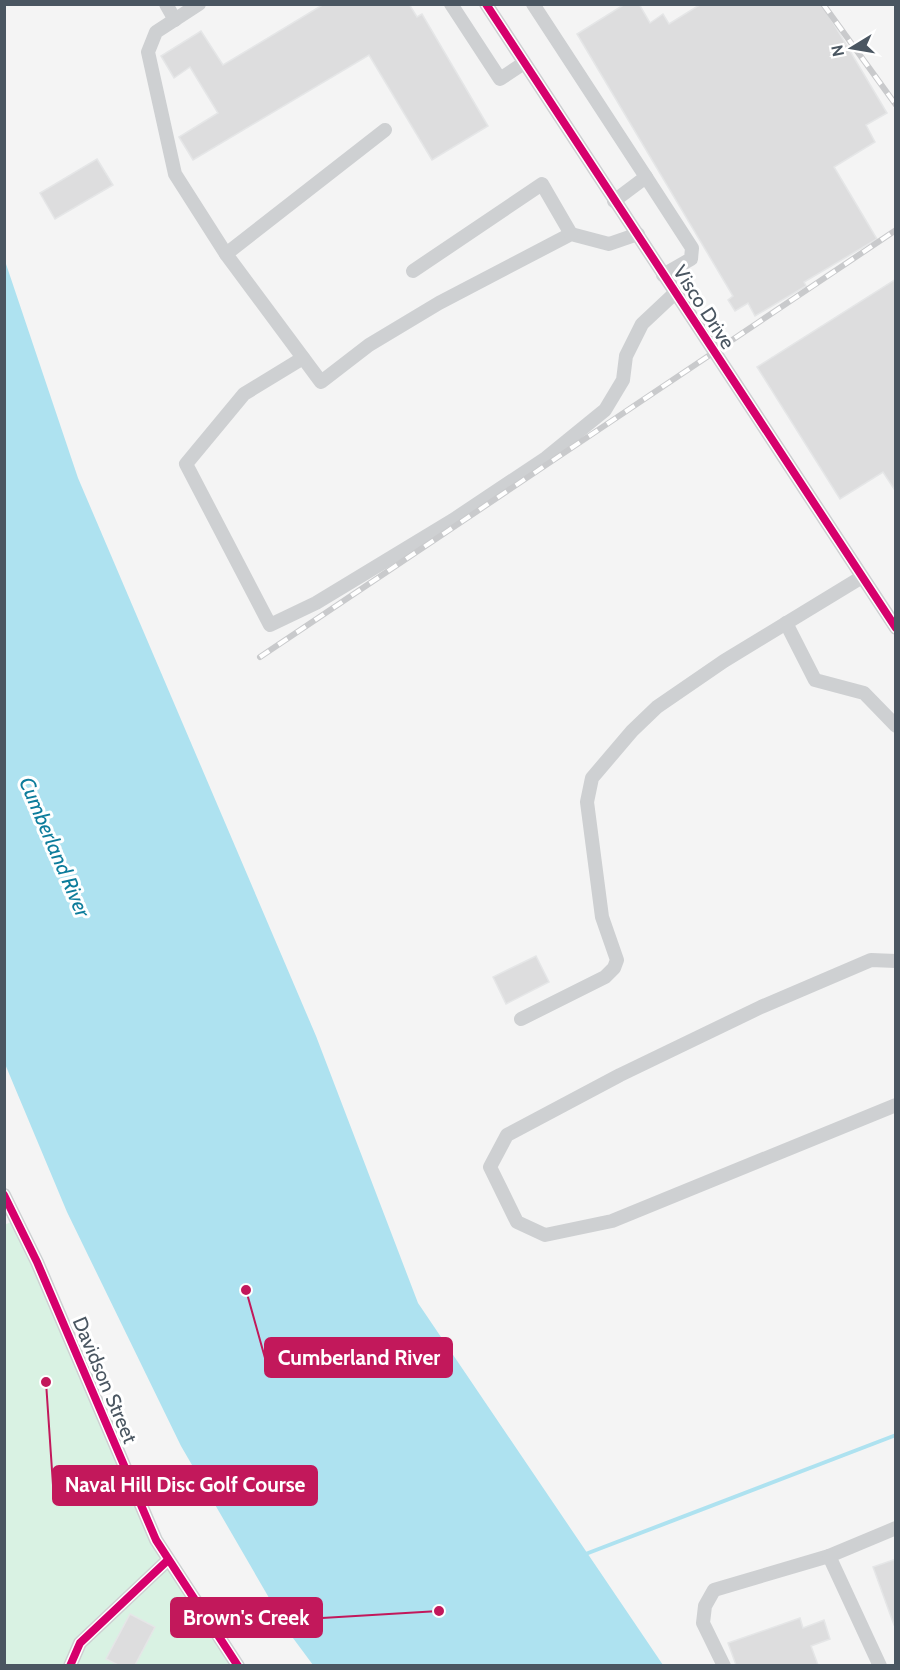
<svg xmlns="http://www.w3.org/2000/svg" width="900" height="1670" viewBox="0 0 900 1670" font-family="Cabin,sans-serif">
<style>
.green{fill:#d9f2e3}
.water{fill:#aee2f0}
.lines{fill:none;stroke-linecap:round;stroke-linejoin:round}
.stream{stroke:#aee2f0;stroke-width:4}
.building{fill:#ddddde;stroke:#e5e6e7;stroke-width:1.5}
.minor{stroke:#ced0d2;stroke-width:14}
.rail-casing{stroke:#c9cacc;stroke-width:6}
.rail{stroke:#fff;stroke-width:4;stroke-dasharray:11;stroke-linecap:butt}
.cycleway-casing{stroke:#fff;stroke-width:11}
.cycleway{stroke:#d6006c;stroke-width:8}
.labels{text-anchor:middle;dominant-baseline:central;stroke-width:6;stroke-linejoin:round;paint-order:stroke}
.street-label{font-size:20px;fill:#4a5661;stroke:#fff}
.water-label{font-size:21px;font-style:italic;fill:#0c7c9b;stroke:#fff}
.leader{fill:none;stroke:#c2185b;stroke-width:2}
.callout-dot{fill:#c2185b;stroke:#fff;stroke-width:2}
.callout{fill:#c2185b;stroke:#c2185b;stroke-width:2}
.callout-label{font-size:21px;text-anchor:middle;font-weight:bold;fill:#fff}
</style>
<rect width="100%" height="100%" fill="#f4f4f4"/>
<path class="green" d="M16,1220l140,320 82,125 -233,1 -1,-441z"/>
<path class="water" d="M4,258l74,220 238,558 102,267 245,362h-350l-23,-31 -109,-188 -114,-234 -62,-148z"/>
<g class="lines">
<path class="stream" d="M583,1555l313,-120"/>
</g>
<g class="building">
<path d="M324,4h85l8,13 5,-3 66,112 -56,34 -63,-105 -176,105 -14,-23 39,-24 -28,-46 -16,11 -13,-22 40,-25 22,34z"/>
<path d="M625,4h14l11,19 13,-9 6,10 32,-20h121l65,109 -21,12 9,17 -41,25 43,72 -73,43 2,4 -51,30 -7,-13 -13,8 -7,-11 5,-4 -156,-262z"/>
<path d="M97,159l16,26 -58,34 -15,-26z"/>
<path d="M896,279v213l-13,-20 -43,27 -83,-132z"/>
<path d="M536,956l13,26 -43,22 -13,-27z"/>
<path d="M896,1559v66h-2l-21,-58z"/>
<path d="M130,1614l25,13 -20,38h-17l-12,-6z"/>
<path d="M800,1618l3,10 21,-8 6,19 -19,7 7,19h-82l-8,-22z"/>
</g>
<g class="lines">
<g class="minor">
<path d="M166,4l9,16"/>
<path d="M199,4l-43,28 -8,20 27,122 51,80"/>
<path d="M451,4l49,75 24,-16"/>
<path d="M486,4l410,624"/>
<path d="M533,4l113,173"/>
<path d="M385,130l-159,124 95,128 48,-37 70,-42 132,-69 38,10 29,-10"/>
<path d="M614,201l32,-24 46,71 -1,11 -28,16"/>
<path d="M413,271l129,-87 29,50"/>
<path d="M303,358l-59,36 -58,70 84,161 46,-22 137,-83 93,-62 59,-48 18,-30 3,-24 16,-32 33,-31"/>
<path d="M786,623l29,57 49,13 32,33"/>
<path d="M896,961l-25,-1 -110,47 -141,68 -113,60 -17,32 27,55 28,13 67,-14 284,-116"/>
<path d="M521,1019l84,-42 9,-9 3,-8 -15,-43 -15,-115 5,-24 40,-47 25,-24 67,-46 138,-84"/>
<path d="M4,1195l33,67 119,278 82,126"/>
<path d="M70,1666l10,-23 88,-83"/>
<path d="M724,1666l-21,-43 2,-17 9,-16 115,-34"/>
<path d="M880,1666l-51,-110 67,-28"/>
</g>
<g class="rail-casing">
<g id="rail">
<path d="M823,4l73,101"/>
<path d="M260,657l636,-427"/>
</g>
</g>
<use href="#rail" class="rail"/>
<g class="cycleway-casing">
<g id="cycleway">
<path d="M486,4l410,624"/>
<path d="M4,1195l33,67 119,278 82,126"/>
<path d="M70,1666l10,-23 88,-83"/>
</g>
</g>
<use href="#cycleway" class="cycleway"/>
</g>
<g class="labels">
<g class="street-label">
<text transform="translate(704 307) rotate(57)">Visco Drive</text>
<text transform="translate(105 1380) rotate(67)">Davidson Street</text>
</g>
<g class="water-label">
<text transform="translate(55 847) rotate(67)">Cumberland River</text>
</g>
</g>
<path class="leader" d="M246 1290L265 1358M46 1382L53 1485M439 1611L322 1618"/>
<g class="callout-dot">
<circle cx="246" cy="1290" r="6"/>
<circle cx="46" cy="1382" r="6"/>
<circle cx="439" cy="1611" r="6"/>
</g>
<g class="callout">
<rect x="265" y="1338" width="187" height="39" rx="6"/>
<rect x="53" y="1466" width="264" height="39" rx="6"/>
<rect x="171" y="1598" width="151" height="39" rx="6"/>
</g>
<g class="callout-label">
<text x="359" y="1365">Cumberland River</text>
<text x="185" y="1492">Naval Hill Disc Golf Course</text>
<text x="246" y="1625">Brown's Creek</text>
</g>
<rect width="900" height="1670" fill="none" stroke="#4a5661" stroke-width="12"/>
<g transform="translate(852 48) rotate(259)" stroke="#ffffff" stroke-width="4.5" paint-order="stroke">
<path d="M0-4.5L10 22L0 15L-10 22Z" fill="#4a5661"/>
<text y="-9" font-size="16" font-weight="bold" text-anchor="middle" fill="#4a5661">N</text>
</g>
</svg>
